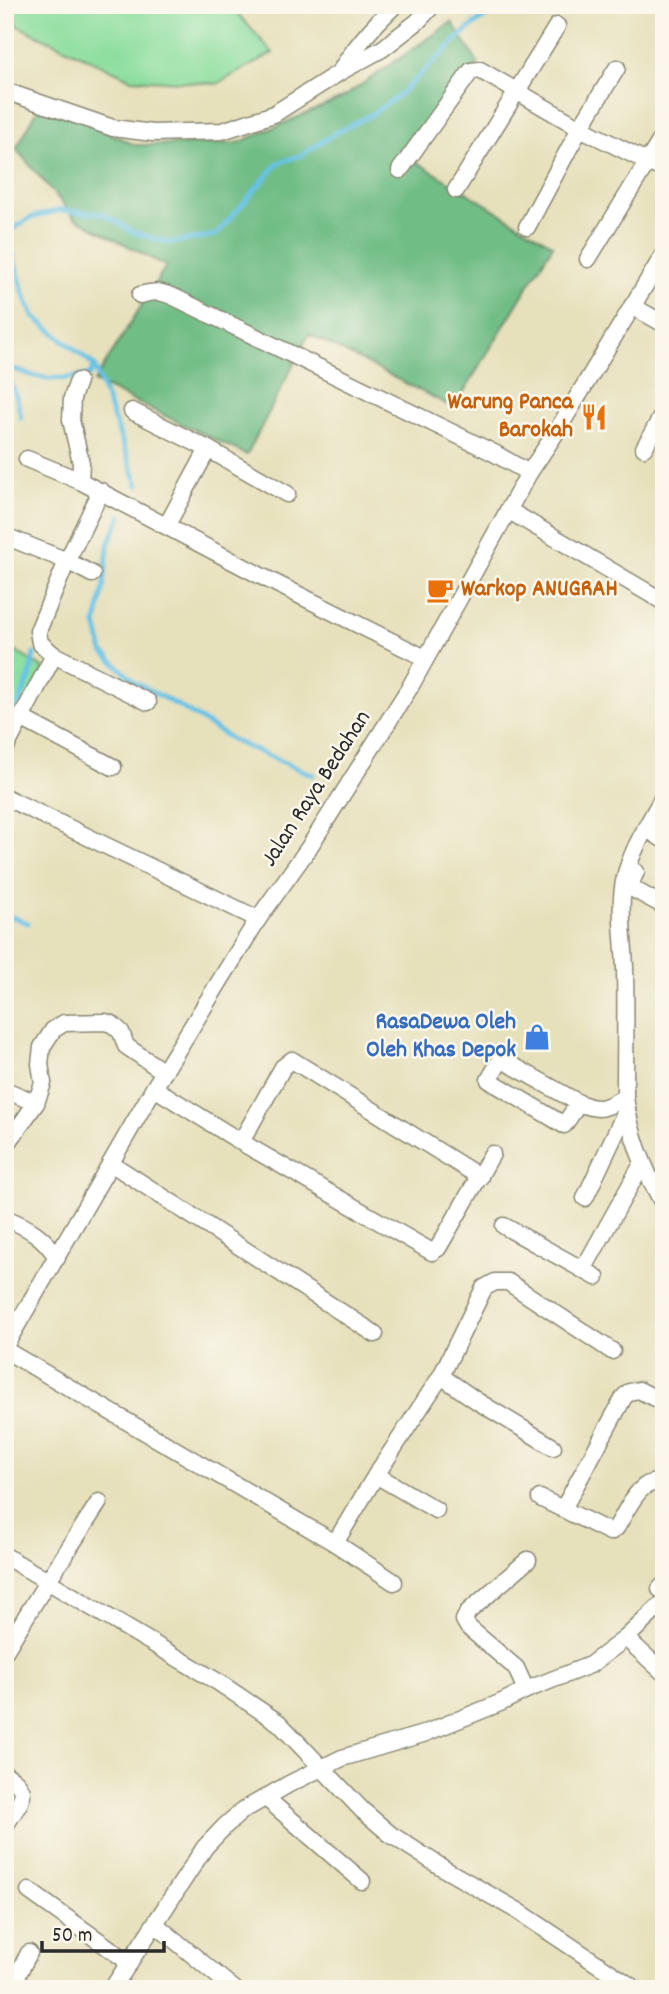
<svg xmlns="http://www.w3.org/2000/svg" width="669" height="1994" viewBox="0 0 669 1994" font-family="Dekko,sans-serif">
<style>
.green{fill:#8cde9f;stroke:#5c8465;stroke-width:2}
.forest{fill:#71bd86;stroke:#4e7458;stroke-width:2}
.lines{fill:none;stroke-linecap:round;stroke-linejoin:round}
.stream{stroke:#67c2e5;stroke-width:5}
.minor-casing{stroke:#888673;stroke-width:19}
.minor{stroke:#fff;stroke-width:16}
.labels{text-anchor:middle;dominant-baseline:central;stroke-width:5;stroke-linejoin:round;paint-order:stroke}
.food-label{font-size:24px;font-weight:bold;fill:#c56008;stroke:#fbf7ec;text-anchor:end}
.street-label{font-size:24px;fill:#2b2b2b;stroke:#fbf7ec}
.shop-label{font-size:24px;font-weight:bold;fill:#366cbe;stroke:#fbf7ec;text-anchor:end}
</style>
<rect width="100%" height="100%" fill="#fbf7ec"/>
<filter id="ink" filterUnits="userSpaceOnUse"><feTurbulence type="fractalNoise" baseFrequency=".0143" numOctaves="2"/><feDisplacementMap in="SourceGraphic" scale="14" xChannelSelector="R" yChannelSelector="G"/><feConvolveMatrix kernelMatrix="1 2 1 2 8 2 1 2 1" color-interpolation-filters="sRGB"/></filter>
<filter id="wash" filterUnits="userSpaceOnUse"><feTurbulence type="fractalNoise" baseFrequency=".00686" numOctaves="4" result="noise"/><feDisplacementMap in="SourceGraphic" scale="28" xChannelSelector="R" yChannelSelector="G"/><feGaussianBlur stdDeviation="1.57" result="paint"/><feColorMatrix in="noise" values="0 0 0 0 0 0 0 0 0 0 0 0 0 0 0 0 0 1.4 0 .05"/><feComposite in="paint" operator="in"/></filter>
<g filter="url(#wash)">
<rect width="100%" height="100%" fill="#e6e0bb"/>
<g class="green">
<path d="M10,5h220l43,48 -56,31 -86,-5 -113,-53z"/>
<path d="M5,645l39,24 -39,88z"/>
</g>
<path class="forest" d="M452,22l26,41 -63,98 138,84 -99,163 -145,-74 -62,121 -153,-73 72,-116 -91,-48 -59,-69 26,-47 93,43 103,-2 104,-45z"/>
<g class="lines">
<g class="stream">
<path d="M5,365c34,16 49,16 85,10l4,-10"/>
<path d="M5,374c10,13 13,28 16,44"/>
<path d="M138,485l-44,-120 -61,-49 -10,-25 -16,-58 23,-15 30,-8 44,4 31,19 35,10 46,-8 62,-72 24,-8 33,-22 34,-17 29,-20 69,-66 33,-25"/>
<path d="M121,516l-13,29 -4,41 -8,38 7,28 33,31 43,23 57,36 77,33"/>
<path d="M14,715l16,-38 4,-23"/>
<path d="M5,914l23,9"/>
</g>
</g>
</g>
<g filter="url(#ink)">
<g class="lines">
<g class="minor-casing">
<g id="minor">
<path d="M341,70c15,-25 33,-45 54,-65"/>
<path d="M5,91l108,37 40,5 69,-2 52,-17 66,-42 42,-23 35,-27 16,-17"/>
<path d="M400,170l71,-99 9,-1 100,58 84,42"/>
<path d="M456,190l101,-164"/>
<path d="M527,227l53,-99 37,-60"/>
<path d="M588,259l76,-124"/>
<path d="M140,295c16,-4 21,-4 36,3l318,155 35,20"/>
<path d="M632,306l32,18"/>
<path d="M78,381l-6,17 -1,22 10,43 -1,18"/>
<path d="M132,411l76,38 79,45"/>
<path d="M644,448l20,-36"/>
<path d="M27,459l53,22 181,95 164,82"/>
<path d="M101,491l-34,70 -29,70 2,12 14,12 94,47"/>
<path d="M508,510l156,92"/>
<path d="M167,525l41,-76"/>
<path d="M5,536l62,25 25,13"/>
<path d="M21,718l92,49"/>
<path d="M5,749l49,-94"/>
<path d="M664,795c-14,26 -32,54 -39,82 -7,29 -1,62 0,91 1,43 0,86 0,129 5,39 19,73 39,108"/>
<path d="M5,797l253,122"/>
<path d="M653,833l11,7"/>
<path d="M636,872l-4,8 1,9 31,17"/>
<path d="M154,1088l87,54 191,110 6,-4 3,-5 51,-89"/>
<path d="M5,1090l31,13"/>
<path d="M579,1103l-15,22 -75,-45 12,-21 78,44c21,9 27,5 46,-6"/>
<path d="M241,1142l42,-75 9,-7 188,117"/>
<path d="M5,1147l31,-44 7,-20 -3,-19 2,-17 11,-17 11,-7 41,-1 7,2 9,8 5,14 38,26"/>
<path d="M112,1164l263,170"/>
<path d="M585,1198l42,-89"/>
<path d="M5,1218c23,9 40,19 52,40"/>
<path d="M504,1226l92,51"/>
<path d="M583,1270l59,-106"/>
<path d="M5,1346l149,-258 104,-169 50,-70 102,-162 119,-214 26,-39 109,-180"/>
<path d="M5,1350l330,193 41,-68 65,-99 36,25 76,46"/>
<path d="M441,1376l43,-88 11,-6h13l104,69"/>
<path d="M376,1475l60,35"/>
<path d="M540,1498l70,34 6,-4c11,-17 25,-55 48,-43"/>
<path d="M563,1509l61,-112 5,-5 10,-2 25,13"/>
<path d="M335,1543l59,39"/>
<path d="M5,1556l213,126 61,41 83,87 28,24 56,36 72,41 117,78"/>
<path d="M660,1589l4,-4"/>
<path d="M626,1638l38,35"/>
<path d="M5,1651l42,-69 52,-80"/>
<path d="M526,1690l-10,-22 -48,-41 -4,-7 4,-8 60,-52"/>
<path d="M5,1774c30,18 14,28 0,52"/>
<path d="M266,1798l96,83"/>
<path d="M29,1891l101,72"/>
<path d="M155,1924l79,65"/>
<path d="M5,1987l13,-13 11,-21"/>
<path d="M112,1989l93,-142 20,-21 17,-15 47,-27 53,-26 81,-24 77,-31 26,-13 64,-25 36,-27 38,-36"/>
</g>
</g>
<use href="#minor" class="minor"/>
</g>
</g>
<defs>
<g id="restaurant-bare" transform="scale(2.1)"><path d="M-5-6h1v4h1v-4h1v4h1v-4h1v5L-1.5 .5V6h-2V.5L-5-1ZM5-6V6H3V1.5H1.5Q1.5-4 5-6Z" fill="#e8710a" stroke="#fbf7ec" stroke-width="2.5" paint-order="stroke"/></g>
<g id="cafe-bare" transform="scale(2.1)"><path d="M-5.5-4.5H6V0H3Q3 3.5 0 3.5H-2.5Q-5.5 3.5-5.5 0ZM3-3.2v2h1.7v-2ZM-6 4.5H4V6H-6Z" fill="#e8710a" stroke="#fbf7ec" stroke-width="2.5" paint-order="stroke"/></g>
<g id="shop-bare" transform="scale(2.1)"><path d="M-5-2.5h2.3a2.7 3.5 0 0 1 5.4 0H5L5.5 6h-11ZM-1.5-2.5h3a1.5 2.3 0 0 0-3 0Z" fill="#3f7fe0" stroke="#fbf7ec" stroke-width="2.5" paint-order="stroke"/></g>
</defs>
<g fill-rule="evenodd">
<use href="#restaurant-bare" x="594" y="417"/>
<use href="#cafe-bare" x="440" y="590"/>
<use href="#shop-bare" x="537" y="1037"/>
</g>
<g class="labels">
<g class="food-label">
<text x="573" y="403">Warung Panca<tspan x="573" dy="28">Barokah</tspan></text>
<text x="461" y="590" text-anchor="start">Warkop ANUGRAH</text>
</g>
<g class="street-label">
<text transform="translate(317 789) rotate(-57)">Jalan Raya Bedahan</text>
</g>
<g class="shop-label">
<text x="516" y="1023">RasaDewa Oleh<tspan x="516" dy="28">Oleh Khas Depok</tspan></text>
</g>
</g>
<rect width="669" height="1994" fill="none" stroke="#fbf7ec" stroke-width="28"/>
<path d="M42 1941v10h122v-10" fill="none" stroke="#2b2b2b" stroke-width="3.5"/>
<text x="52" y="1941" font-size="21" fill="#2b2b2b" stroke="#fbf7ec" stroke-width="5" paint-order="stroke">50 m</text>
</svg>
